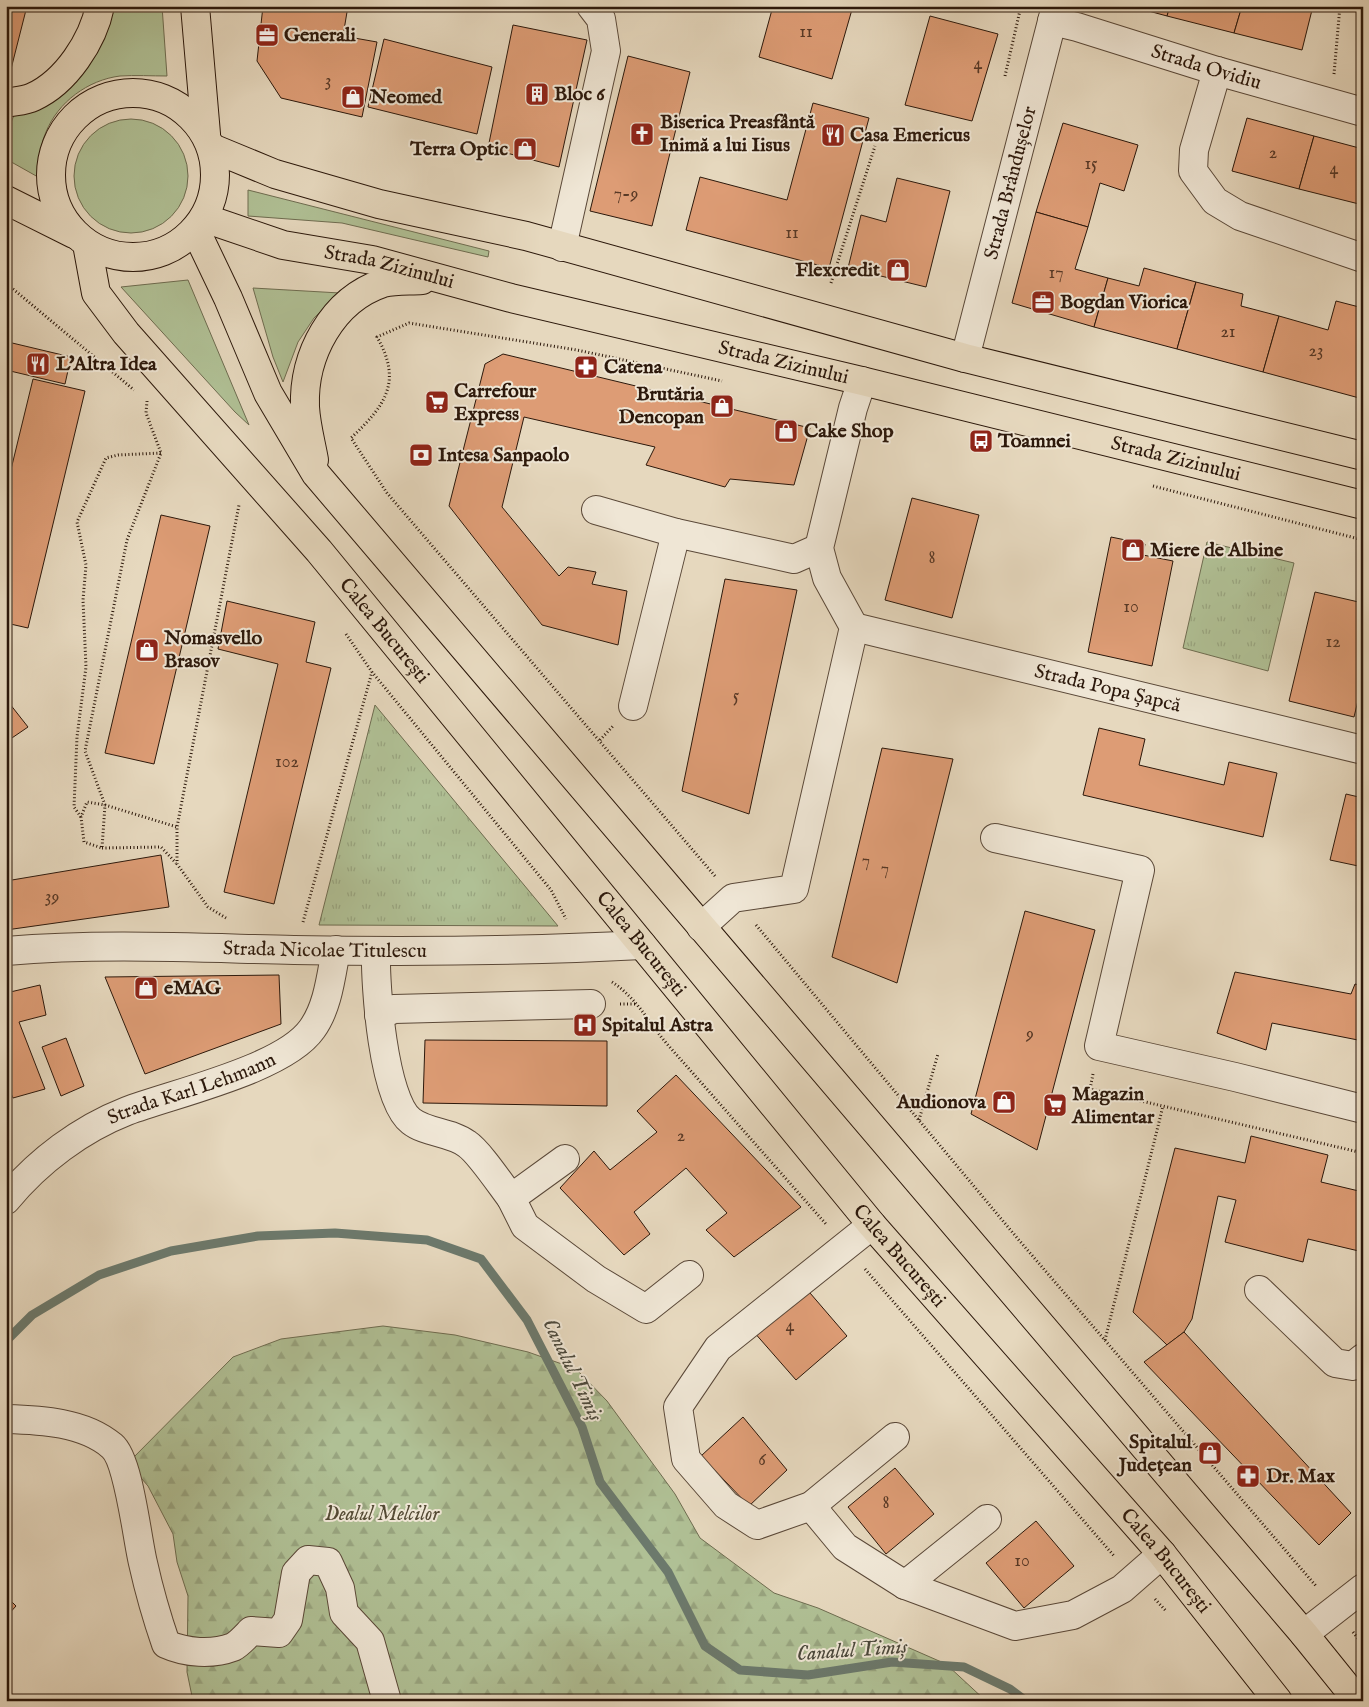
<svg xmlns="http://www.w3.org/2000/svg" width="1369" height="1707" viewBox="0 0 1369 1707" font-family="'IM FELL English',serif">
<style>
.grass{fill:#b0c095;stroke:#6e6c50}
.forest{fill:url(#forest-firs);stroke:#6e6c50}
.park{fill:url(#park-tufts);stroke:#6e6c50}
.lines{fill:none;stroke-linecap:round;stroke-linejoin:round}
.stream{stroke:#6c796c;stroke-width:9}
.building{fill:#dd9c75;stroke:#2c180b}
.minor-casing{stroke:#5a4838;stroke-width:30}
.major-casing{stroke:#2c180b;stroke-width:30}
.path{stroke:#2c180b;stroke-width:3;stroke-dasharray:1 2.5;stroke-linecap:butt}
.minor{stroke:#efe6d5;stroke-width:28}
.major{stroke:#e6d8be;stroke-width:28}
.labels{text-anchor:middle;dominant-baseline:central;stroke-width:4;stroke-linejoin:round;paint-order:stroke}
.number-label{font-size:18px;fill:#583926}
.poi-label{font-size:20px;font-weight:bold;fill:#2c180b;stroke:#efe6d5;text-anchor:start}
.street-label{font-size:20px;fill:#2c180b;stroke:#efe6d5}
.park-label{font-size:20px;font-style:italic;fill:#544a34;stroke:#efe6d5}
.water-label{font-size:21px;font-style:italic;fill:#4c493c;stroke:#efe6d5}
</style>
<defs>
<pattern id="forest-firs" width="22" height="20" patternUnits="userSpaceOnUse" patternTransform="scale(1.25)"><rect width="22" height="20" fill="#b0c095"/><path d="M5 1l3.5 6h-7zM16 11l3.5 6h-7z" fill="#98a47f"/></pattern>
<pattern id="park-tufts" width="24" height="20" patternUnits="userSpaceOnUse" patternTransform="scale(1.25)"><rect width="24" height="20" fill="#b0c095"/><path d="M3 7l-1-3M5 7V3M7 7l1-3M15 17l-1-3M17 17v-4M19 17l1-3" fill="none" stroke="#98a47f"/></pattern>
</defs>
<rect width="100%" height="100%" fill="#e6d8be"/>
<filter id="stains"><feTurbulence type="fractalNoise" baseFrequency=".004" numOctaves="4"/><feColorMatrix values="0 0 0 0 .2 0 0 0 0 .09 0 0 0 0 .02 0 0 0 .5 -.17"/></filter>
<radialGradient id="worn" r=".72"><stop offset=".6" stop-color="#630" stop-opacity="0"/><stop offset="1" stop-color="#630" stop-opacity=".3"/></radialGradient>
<g class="grass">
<path d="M114,6h48l5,70c-15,0 -32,-1 -47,0 -32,4 -62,26 -74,56 -6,13 -6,31 -8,45l-32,-18v-25l9,-21 81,-65z"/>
<circle cx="131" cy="176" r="57"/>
<path d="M248,190l241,61 -1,6 -146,-34 -94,-7z"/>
<path d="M188,280l61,145 -14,-13 -114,-125z"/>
<path d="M253,288l87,5 -26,25 -16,24 -15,40 -10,-25z"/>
</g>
<path class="forest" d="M383,1326l72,9 73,17 48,17 31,32 68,93 25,44 74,55 44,15 128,56 40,37h-793l-6,-29 1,-76 -11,-34 -4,-28 -25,-48 -20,-23 105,-106 48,-18z"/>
<g class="park">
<path d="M1207,542l87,21 -26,108 -85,-23z"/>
<path d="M375,705l183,221 -239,-1z"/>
</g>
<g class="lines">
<path class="stream" d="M6,1341l26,-26 67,-40 72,-24 87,-15 77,-3 92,7 54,19 46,61 55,107 18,55 68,90 37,74 35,24 68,5 84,-13 72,5 46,22 16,12"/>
</g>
<g class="building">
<path d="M6,6h21l-17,67 -4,-1z"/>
<path d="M263,6h85l-5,30 34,6 -15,75 -81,-19 -24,-37z"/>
<path d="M773,6h80l-21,73 -73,-22z"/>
<path d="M1130,6h40l-3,10z"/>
<path d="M1170,6h72l-8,27 -67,-17z"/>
<path d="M1242,6h71l-11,44 -68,-17z"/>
<path d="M930,16l68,18 -26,87 -67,-16z"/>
<path d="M513,25l74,15 -28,127 -71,-19z"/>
<path d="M384,39l108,28 -15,67 -109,-27z"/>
<path d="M628,56l62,16 -38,154 -62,-15z"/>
<path d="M813,103l56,15 -40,150 -143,-38 14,-53 87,23z"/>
<path d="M1247,118l67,18 -15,53 -67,-18z"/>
<path d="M1063,123l75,22 -14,46 -24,-8 -12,44 -52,-15z"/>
<path d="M1314,136l49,13v40l-4,15 -60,-15z"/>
<path d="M897,178l53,13 -24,96 -78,-19 13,-53 25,7z"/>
<path d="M1036,212l52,15 -13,42 33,9 -14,49 -82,-24z"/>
<path d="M1144,268l52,14 -19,67 -83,-22 14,-49 31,8z"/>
<path d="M1196,282l47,12 -2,12 38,10 -16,56 -86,-23z"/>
<path d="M1336,301l27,7v91l-100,-27 16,-56 49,14z"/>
<path d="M8,342l63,15 -6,27 -59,-14z"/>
<path d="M503,354l307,74 -16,57 -64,-6 -5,8 -79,-22 9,-18 -131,-30 -22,90 57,69 9,-9 28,5 -4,12 35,7 -9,54 -76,-20 -93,-119 36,-142z"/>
<path d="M33,379l52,12 -57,237 -22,-5v-133z"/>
<path d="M912,498l67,17 -27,103 -67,-18z"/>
<path d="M161,515l49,11 -56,238 -49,-11z"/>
<path d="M1111,537l34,7 -2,11 30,6 -21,105 -64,-14z"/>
<path d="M725,579l72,11 -48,224 -67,-23z"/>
<path d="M1315,592l48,11v77l-9,37 -65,-16z"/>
<path d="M227,601l88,21 -9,40 25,6 -57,236 -50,-12 54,-228 -60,-15z"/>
<path d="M6,699l22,28 -22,15z"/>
<path d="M1099,728l46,11 -6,26 85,20 5,-23 48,11 -14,64 -180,-42z"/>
<path d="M882,748l71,11 -56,224 -65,-26z"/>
<path d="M1346,794l17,4v69l-33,-7z"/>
<path d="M161,855l8,52 -163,23v-49z"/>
<path d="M1025,911l70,19 -58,220 -66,-36z"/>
<path d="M1235,972l116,22 4,-10 8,2v55l-91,-18 -6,27 -49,-17z"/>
<path d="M279,975l2,49 -136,50 -40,-97z"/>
<path d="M40,985l6,30 -27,7 26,67 -32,9 -7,-16v-89z"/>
<path d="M66,1038l18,48 -23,10 -19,-49z"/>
<path d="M425,1040l182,1v65l-184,-3z"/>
<path d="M676,1075l125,132 -67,50 -28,-27 21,-17 -41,-45 -52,44 16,22 -26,21 -64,-67 34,-37 16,19 47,-38 -20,-21z"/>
<path d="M1251,1136l77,19 -7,27 42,10v60l-55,-13 -5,23 -78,-20 11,-42 -18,-4 -26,123 -8,13 -17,13 -34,-33 42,-164 70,15z"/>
<path d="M804,1286l43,50 -51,44 -43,-49z"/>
<path d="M1184,1332l167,181 -32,32 -175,-183z"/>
<path d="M743,1417l44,53 -38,36 -48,-50z"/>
<path d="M895,1468l39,46 -48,40 -38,-47z"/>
<path d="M1036,1521l38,45 -50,42 -38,-45z"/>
<path d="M6,1596l10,10 -10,11z"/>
</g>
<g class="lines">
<g class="minor-casing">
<g id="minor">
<path id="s1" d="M1052,21l25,6 140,44 146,41"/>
<path d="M1217,71l-23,79 -1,21 22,30 25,15 123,42"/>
<path d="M562,247l44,-196 -5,-32 -10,-13"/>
<path id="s2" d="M965,358l91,-352"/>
<path d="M596,510l80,23 118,26 25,-11"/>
<path id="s3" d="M854,627l509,123"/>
<path d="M633,706l43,-173"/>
<path d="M995,838l145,32 -41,176 136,31 128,32"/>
<path d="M701,927l32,-29 61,-9 60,-262 -27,-49 -8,-30 34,-140 9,-27"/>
<path id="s4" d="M6,951c96,-8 192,-3 288,-1 116,2 232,1 348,-5"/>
<path d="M376,951c-1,34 7,149 35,170 15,12 40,11 56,23 12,8 34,41 44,54"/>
<path d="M379,1015l15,-6 197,-5"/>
<path d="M565,1159l-54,39 14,28 71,53 50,30 43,-34"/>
<path id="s5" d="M6,1200c32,-39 75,-71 121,-89 48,-18 157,-42 185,-82 16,-22 19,-53 24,-79"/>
<path d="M872,1225l-154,123 -40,59 8,52 40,46 31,20 54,-19 84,-69"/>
<path d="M1259,1290l76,73 18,3 10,-8"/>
<path d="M6,1419c35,1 78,3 106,27 17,14 25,93 31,117 6,27 14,55 23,81 20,9 46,11 67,3 6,-3 13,-11 18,-16l28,2 9,-13 8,-47 12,-13 20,2 12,26 4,25 26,28 17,60"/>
<path d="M811,1506l34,41 60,38 110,41 58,-11 49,-26 40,-35"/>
<path d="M905,1585l82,-66"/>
<path d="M1304,1634l59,-46"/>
</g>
</g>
<g class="major-casing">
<g id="major">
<path d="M195,6l11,128"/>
<circle cx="133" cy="175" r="82"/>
<path d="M6,103c9,-2 19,-2 27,-6 33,-15 60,-56 67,-91"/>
<path d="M212,148l63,26 104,30 147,32 439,122 398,98"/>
<path d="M6,200l68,34"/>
<path id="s6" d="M204,218l79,27 89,15 139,38 351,83 501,124"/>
<path d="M196,231l32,67 40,95 48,81 988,1160 54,67"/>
<path id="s7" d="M87,244l9,49 30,40 193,218 553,674 290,329 116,147"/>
<path d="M314,460c-3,-17 -8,-35 -9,-53 -2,-52 27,-107 78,-124 12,-3 27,-2 39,-3"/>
</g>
</g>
<g class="path">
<path d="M1334,74l6,-68"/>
<path d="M1005,76l16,-70"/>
<path d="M831,283l44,-137"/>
<path d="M13,289l121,101"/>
<path d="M147,401l-1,12 15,40 -34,87 -42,211 20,54 -3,43 -18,-6 -3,-25 6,-15 18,3 72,22"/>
<path d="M1153,486l210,54"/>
<path d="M346,634l26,38 179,218 15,29"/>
<path d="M600,740l13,-14"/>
<path d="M81,817l-7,-10 3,-70 9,-70 -3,-67 3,-35 -9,-43 29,-64 12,-3 43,-2"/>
<path d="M102,848l59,-1 15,16"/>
<path d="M715,876l-328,-383 -36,-55c34,-32 52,-56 26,-101l32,-14 168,27 145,31"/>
<path d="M226,918l-18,-11 -31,-43v-37l62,-322"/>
<path d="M303,922l69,-250"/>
<path d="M756,925l262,314 298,347"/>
<path d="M612,982c25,16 37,41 55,62 53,60 106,120 159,180"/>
<path d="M620,1004h17"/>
<path d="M1093,1074l-3,15 273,64"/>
<path d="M919,1120l19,-66"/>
<path d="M865,1269l250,288"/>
<path d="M1105,1340l58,-234"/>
<path d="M1155,1599l11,12"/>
<path d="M1353,1632l10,13"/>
</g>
<use href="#minor" class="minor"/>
<use href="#major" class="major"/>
</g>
<defs>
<g id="office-square" transform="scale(1.25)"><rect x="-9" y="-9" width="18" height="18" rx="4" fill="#8f2418" stroke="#efe6d5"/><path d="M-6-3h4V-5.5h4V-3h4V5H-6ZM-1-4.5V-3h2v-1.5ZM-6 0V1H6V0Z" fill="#fff"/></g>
<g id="building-square" transform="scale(1.25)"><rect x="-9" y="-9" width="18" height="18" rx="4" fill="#8f2418" stroke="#efe6d5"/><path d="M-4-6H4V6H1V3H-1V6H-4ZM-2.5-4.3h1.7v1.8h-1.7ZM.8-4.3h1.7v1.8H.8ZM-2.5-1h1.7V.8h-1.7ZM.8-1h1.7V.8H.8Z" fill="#fff"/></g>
<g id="shop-square" transform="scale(1.25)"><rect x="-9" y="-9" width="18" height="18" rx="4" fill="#8f2418" stroke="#efe6d5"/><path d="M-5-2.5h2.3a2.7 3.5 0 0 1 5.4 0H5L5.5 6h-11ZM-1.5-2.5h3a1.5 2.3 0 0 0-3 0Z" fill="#fff"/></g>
<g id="church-square" transform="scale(1.25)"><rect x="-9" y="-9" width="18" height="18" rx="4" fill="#8f2418" stroke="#efe6d5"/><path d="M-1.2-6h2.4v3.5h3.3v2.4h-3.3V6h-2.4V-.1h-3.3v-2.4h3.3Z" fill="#fff"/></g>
<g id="restaurant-square" transform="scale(1.25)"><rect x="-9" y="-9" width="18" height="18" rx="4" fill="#8f2418" stroke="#efe6d5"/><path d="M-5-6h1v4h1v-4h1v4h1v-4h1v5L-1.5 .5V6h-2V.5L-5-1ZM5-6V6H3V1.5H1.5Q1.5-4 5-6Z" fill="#fff"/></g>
<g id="pharmacy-square" transform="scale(1.25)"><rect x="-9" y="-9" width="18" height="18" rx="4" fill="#8f2418" stroke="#efe6d5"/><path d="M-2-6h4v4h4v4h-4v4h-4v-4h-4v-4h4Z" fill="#fff"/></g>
<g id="supermarket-square" transform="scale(1.25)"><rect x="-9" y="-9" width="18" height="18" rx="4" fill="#8f2418" stroke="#efe6d5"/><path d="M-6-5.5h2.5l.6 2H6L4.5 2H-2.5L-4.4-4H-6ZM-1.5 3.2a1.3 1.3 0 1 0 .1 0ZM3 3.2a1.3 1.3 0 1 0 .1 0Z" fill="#fff"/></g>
<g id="bus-square" transform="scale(1.25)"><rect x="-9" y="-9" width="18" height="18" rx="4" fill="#8f2418" stroke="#efe6d5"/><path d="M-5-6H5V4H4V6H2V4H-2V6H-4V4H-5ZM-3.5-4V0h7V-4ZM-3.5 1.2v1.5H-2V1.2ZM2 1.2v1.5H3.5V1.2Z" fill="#fff"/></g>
<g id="bank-square" transform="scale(1.25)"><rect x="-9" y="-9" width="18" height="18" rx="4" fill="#8f2418" stroke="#efe6d5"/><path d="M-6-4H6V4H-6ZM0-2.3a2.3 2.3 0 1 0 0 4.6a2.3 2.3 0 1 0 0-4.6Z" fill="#fff"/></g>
<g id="hospital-square" transform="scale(1.25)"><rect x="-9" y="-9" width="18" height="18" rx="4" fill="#8f2418" stroke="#efe6d5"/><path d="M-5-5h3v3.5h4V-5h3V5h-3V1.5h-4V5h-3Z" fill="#fff"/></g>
</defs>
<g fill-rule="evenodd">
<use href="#office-square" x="267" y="35"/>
<use href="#building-square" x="537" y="94"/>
<use href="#shop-square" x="353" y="97"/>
<use href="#church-square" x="642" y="134"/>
<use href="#restaurant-square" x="833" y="135"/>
<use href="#shop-square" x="525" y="149"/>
<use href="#shop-square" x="898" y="270"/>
<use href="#office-square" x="1043" y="302"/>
<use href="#restaurant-square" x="38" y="364"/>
<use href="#pharmacy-square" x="586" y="367"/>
<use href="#supermarket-square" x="437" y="402"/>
<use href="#shop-square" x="722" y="406"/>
<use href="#shop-square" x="786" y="431"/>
<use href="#bus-square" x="981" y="441"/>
<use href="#bank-square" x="421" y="455"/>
<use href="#shop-square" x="1133" y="550"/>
<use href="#shop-square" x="147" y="650"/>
<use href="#shop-square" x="146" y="988"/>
<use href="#hospital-square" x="585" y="1025"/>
<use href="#shop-square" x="1004" y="1102"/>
<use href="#supermarket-square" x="1055" y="1105"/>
<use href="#shop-square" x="1210" y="1453"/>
<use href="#pharmacy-square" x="1248" y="1476"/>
</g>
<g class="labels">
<g class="number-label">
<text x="806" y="32">11</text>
<text x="978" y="64">4</text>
<text x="328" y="81">3</text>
<text x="1273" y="153">2</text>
<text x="1091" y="164">15</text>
<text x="1334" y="169">4</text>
<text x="626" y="194">7-9</text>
<text x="792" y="233">11</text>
<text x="1056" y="273">17</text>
<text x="1228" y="332">21</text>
<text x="1316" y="351">23</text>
<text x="932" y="558">8</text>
<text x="1131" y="607">10</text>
<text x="1333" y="642">12</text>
<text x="736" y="696">5</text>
<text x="287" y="762">102</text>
<text x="866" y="861">7</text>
<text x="885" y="869">7</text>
<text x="52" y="897">39</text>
<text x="1030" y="1034">9</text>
<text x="681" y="1136">2</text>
<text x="790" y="1326">4</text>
<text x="762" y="1460">6</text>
<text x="886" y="1503">8</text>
<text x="1022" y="1561">10</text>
</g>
<g class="poi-label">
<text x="284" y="35">Generali</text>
<text x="554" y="94">Bloc 6</text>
<text x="370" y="97">Neomed</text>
<text x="660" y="122">Biserica Preasfântă<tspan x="660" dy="23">Inimă a lui Iisus</tspan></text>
<text x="850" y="135">Casa Emericus</text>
<text x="508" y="149" text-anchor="end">Terra Optic</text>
<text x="880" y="270" text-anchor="end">Flexcredit</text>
<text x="1060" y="302">Bogdan Viorica</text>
<text x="56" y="364">L'Altra Idea</text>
<text x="604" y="367">Catena</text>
<text x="454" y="391">Carrefour<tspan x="454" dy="23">Express</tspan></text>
<text x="704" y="394" text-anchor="end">Brutăria<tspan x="704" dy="23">Dencopan</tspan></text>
<text x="804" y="431">Cake Shop</text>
<text x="998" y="441">Toamnei</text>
<text x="438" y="455">Intesa Sanpaolo</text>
<text x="1150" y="550">Miere de Albine</text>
<text x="164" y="638">Nomasvello<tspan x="164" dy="23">Brasov</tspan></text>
<text x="164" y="988">eMAG</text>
<text x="602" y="1025">Spitalul Astra</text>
<text x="1072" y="1094">Magazin<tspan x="1072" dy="23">Alimentar</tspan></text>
<text x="986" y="1102" text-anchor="end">Audionova</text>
<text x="1192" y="1442" text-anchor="end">Spitalul<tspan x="1192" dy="23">Județean</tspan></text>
<text x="1266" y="1476">Dr. Max</text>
</g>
<g class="street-label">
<text stroke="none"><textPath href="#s1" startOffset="161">Strada Ovidiu</textPath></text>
<text stroke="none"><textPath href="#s2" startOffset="181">Strada Brândușelor</textPath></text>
<text stroke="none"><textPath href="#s6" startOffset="192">Strada Zizinului</textPath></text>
<text stroke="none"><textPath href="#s6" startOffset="598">Strada Zizinului</textPath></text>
<text stroke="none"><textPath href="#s6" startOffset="1002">Strada Zizinului</textPath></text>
<text stroke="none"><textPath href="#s7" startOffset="494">Calea București</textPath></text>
<text stroke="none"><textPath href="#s3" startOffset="261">Strada Popa Șapcă</textPath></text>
<text stroke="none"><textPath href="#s7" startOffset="899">Calea București</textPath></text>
<text stroke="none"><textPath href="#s4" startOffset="319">Strada Nicolae Titulescu</textPath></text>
<text stroke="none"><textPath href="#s5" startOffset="220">Strada Karl Lehmann</textPath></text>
<text stroke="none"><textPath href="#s7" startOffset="1304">Calea București</textPath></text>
<text stroke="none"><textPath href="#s7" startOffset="1709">Calea București</textPath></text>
</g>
<g class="park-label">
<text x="382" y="1514">Dealul Melcilor</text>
</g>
<g class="water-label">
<text transform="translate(572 1370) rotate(64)">Canalul Timiș</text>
<text transform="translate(852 1651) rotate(-4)">Canalul Timiș</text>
</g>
</g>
<rect width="1369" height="1707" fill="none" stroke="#e6d8be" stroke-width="25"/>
<rect x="8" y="8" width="1354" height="1692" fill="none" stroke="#2c180b" stroke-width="2.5"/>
<rect x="12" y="12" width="1344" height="1682" fill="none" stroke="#2c180b"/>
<rect width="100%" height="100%" filter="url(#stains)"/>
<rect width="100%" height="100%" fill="url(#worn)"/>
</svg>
